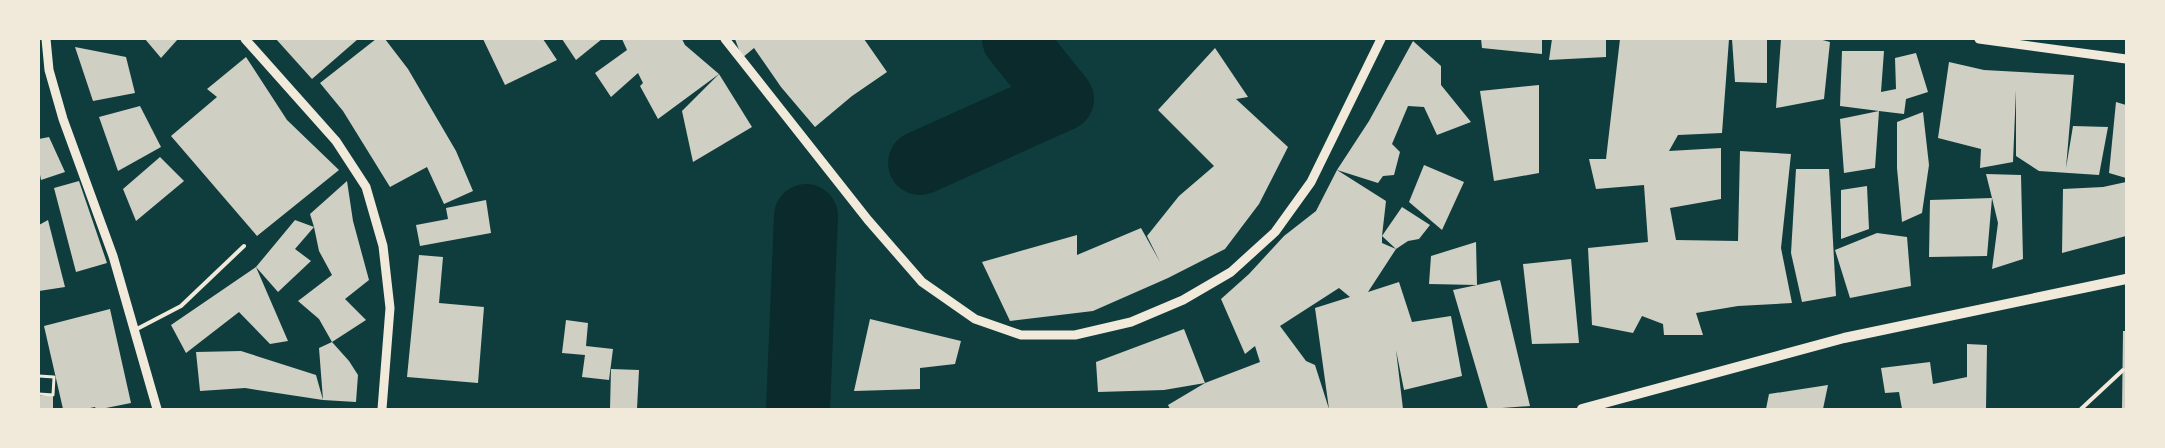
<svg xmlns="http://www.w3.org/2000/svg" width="2165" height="448" viewBox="0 0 2165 448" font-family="Lato,sans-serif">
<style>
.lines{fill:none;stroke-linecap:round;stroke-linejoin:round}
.river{stroke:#0a2a2b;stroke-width:64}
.building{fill:#cfcfc3}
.path{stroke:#f1e9da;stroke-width:3}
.service{stroke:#f1e9da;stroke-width:4}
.tertiary{stroke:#f1e9da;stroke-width:9}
.secondary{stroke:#f1e9da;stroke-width:10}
</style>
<rect width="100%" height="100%" fill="#0f3d3e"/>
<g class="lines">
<g class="river">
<path d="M920,163l142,-64 -48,-60"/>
<path d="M798,409l8,-193"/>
</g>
</g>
<g class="building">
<path d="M145,39h33l-17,19z"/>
<path d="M276,39h82l-46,40z"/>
<path d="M376,39h9l23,30 48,82 17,40 -29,13 -17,-37 -37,20 -47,-76 -23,-28z"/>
<path d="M483,39h60l14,21 -52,25z"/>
<path d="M562,39h40l-26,21z"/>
<path d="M622,39h60l3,6 34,29 -61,45 -18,-33 3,-3 -5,-10 -27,24 -16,-24 32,-23z"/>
<path d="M735,39h129l23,33 -35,24 -37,31 -34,-40 -27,-39 -12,10z"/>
<path d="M1481,39h61v15l-60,-6z"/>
<path d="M1552,39h54v18l-57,3z"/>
<path d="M1620,39h109l-7,94 -44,2 -9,16 52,-3v51l-51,9 6,32 62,1 2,-90 51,3 -10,94 11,55 -54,3 -42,7 7,22h-39l-1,-11 -21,-8 -9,17 -41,-8 -4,-77 60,-6 -4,-57 -48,4 -7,-30h17z"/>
<path d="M1732,39h35v44l-32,-1z"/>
<path d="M1781,39h38l11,3 -6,57 -48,9z"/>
<path d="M1413,41l28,25v19l30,37 -34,13 -13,-28 -16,-1 -16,38 8,8 -6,23 -11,1 -5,7 -41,-13 32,-49z"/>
<path d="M75,47l51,10 9,36 -42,8z"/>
<path d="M1215,48l33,49 -12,2 52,48 -29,57 -34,45 -57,29 -75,33 -83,10 -28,-59 95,-27v20l64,-27 19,34 -13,-26 32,-40 35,-30 -56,-56z"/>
<path d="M1842,51h42l-3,41 15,-3 -1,-31 21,-5 12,39 -22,7 -2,15 -25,-3 -4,57 -31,5 -4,-54 39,-8 -39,-5z"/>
<path d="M246,57l41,63 52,50 -82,66 -86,-100 46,-39 -10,-8z"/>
<path d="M1949,62l35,8 90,5 -8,93 7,-42 35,1 -9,48 -60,-4 -23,-15v-66l-3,72 -33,6 1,-19 -43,-11z"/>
<path d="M719,74l33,53 -59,35 -11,-51z"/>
<path d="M1539,85v88l-45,8 -14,-90z"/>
<path d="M2116,102l10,3v73l-17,-5z"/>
<path d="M140,106l21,41 -43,24 -19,-54z"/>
<path d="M1923,112l6,53 -7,48 -20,9 -5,-54v-46z"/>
<path d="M49,137l16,35 -24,8 -2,-11v-30z"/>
<path d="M160,157l24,24 -48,40 -13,-32z"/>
<path d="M1424,165l40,17 -22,48 -33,-28z"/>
<path d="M1796,169h33l4,72 3,55 -34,6 -11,-49z"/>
<path d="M1337,170l49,31 -4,35v7l14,6 -14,-13 20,-29 28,18 -11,14 -11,2 -12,8 -28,43 31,-10 13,40 39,-6 11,60 -58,14 -8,-40 7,59h-74l-14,-101 35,-11 -11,-9 -59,38 26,35 9,4 14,44h-159l-2,-4 37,-22 -41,7 -66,2 -2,-30 88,-33 21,54 55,-21 -5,-16 -10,8 -24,-55 28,-25 35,-38 32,-25z"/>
<path d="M1986,174l35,1 2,84 -31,10 6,-46 -6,-25 -5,58 -58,1 1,-57 62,-2z"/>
<path d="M79,181l28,82 -31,9 -22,-84z"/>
<path d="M347,181l6,40 16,59 -24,19 21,21 -34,22 -13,-23 -21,-18 34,-26 -13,-24 -5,-24 -19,22 16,12 -33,31 -22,-25 32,74 -18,3 -31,-32 -53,41 -15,-28 85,-58 39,-47 19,7 -4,-13z"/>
<path d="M2126,182v54l-64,17 1,-64 40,-2z"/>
<path d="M1867,186l2,43 -28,10v-49z"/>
<path d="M486,200l5,33 -71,13 -4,-21 32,-6 -2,-11z"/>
<path d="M48,220l17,67 -26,4v-66z"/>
<path d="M1877,233l30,4 4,49 -61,12 -15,-48z"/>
<path d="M1476,242l1,43 23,-5 30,126 -42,3 -35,-119 24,-5 -48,-1 2,-28z"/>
<path d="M419,255l24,2 -4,46 45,4 -6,76 -71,-6z"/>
<path d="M1571,259l8,84 -47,1 -9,-80z"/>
<path d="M110,309l21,94 -30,6h-5l-1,-2 -10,2h-22l-19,-83z"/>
<path d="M870,319l91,22 -6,23 -35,4v21l-66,2z"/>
<path d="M566,320l22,3 -2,23 27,3 -4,31 -27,-3 3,-22 -23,-2z"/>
<path d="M2123,331h3v78h-4z"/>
<path d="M332,342l17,19 9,14 -2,27 -33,-2 -78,-12 -45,3 -4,-39 45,-1 75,24 7,25 -4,-52z"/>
<path d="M1967,344l20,1 -1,64h-84l-3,-17 -14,1 -4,-25 49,-6 3,22 34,-7z"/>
<path d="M611,369l28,1 -2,39h-27z"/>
<path d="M1828,385l-5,24h-57l3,-15z"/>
<path d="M53,395v14h-14v-13z"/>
</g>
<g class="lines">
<path class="path" d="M39,376l15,1 -1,18 -14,-1"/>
<g class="service">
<path d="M135,330l46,-24 63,-60"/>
<path d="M2081,409l42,-39"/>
</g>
<g class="tertiary">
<path d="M46,39l3,31 14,49 50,137 44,153"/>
<path d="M245,39l91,102 30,46 17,59 7,62 -8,101"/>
<path d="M725,39l143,181 54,62 53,37 46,16h54l56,-13 52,-22 48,-28 44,-40 36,-50 70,-143"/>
<path d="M1979,39l147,20"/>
</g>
<path class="secondary" d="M1582,409l262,-71 282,-59"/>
</g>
<rect width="2165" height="448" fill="none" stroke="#f1e9da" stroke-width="80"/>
</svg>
